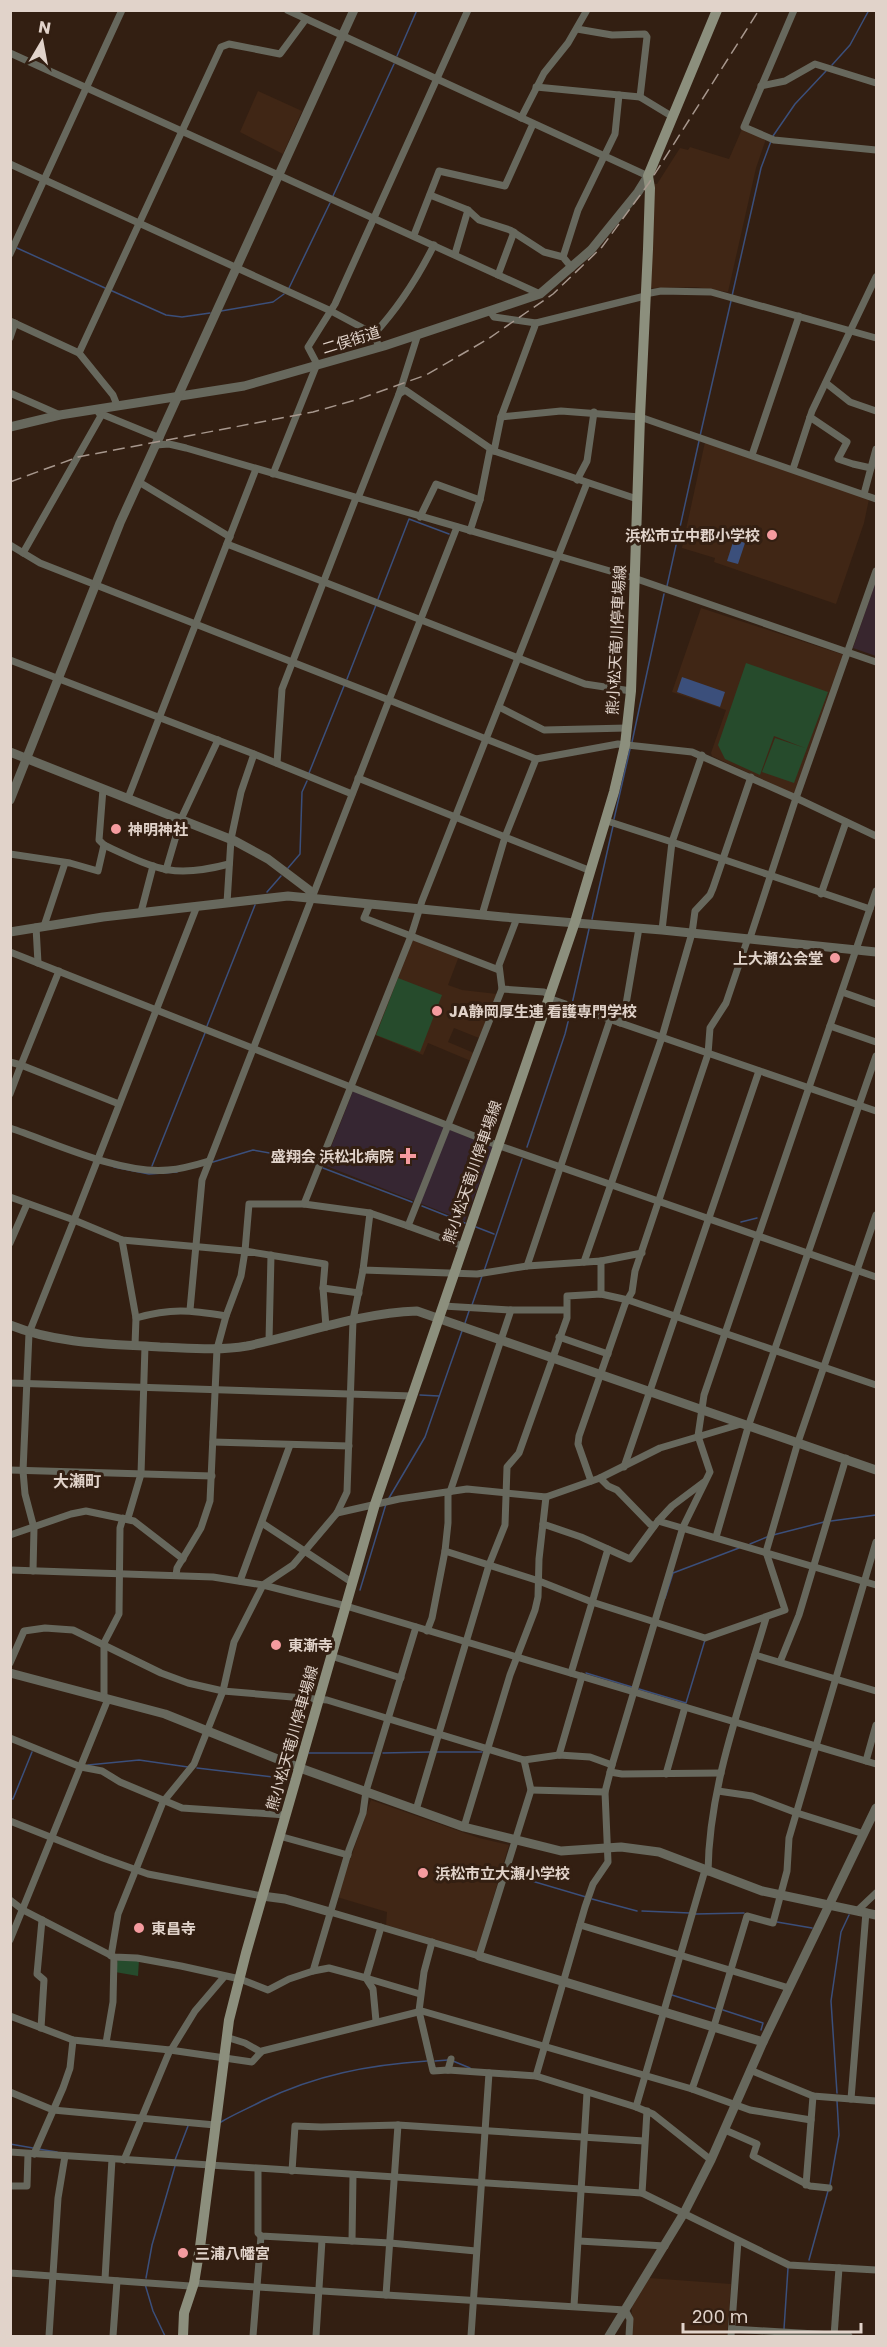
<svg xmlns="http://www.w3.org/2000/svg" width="887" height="2347" viewBox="0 0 887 2347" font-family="Poppins,'Noto Sans JP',sans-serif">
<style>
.commercial{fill:#38262e}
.built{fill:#402615}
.medical{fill:#362632}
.green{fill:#264b2c}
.water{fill:#3b4f7b}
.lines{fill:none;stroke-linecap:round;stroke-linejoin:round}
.stream{stroke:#3b4f7b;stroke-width:1.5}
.minor{stroke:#67685d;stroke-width:7}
.tertiary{stroke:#67685d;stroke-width:9}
.secondary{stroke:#8c8f7d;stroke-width:10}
.rail{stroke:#a7978d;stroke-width:1.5;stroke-dasharray:12 6;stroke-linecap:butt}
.poi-dot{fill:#f59b9f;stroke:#331f12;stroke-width:2}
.labels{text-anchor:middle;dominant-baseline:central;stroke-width:6;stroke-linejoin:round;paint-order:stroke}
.street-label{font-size:15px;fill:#e1d3ca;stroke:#331f12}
.poi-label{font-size:15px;font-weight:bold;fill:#e1d3ca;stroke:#331f12;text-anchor:start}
.neighbourhood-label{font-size:16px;font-weight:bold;fill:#e1d3ca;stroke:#331f12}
</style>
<rect width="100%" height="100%" fill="#331f12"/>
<path class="commercial" d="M876,580v76l-23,-8z"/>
<g class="built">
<path d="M258,91l44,20 -19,43 -43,-22z"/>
<path d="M742,129l24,10 -10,29 -28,124 -32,-5 -45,1 -2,-2 3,-102h5l23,-36 8,2 2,-3 39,12z"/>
<path d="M705,442l164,57 -5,24 -28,81 -122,-42 1,-4 -33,-10z"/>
<path d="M701,608l143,47 -50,139 -82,-38 -1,-3 15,-43 -54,-18z"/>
<path d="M412,939l47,17 -11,29 14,5 35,4 -18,44 -25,-10 -6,14 26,11 -3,8 -43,-18 -5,12 -48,-20z"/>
<path d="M371,1800l108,38 30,7 -32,107 -91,-27 1,-13 -50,-15z"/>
<path d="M649,2278l82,6 -4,52h-95v-29z"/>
</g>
<path class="medical" d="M353,1091l140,56 -28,74 -141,-56z"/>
<g class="green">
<path d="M746,663l82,29 -34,91 -32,-11 13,-34 30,10 -31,-12 -14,39 -35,-16 -7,-14z"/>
<path d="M398,978l44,17 -22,57 -44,-17z"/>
<path d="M118,1959l21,1 -1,16 -23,-4z"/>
</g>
<g class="water">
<path d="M734,539l11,4 -7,21 -11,-3z"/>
<path d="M682,677l43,15 -5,15 -43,-15z"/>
</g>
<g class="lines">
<g class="stream">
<path d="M397,56l20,-46"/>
<path d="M832,65l18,-20 19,-35"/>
<path d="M773,136l22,-32 31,-33"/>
<path d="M333,196l61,-132"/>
<path d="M17,248l88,40"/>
<path d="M289,288l41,-85"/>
<path d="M110,290l56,25 16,2 28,-4"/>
<path d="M732,296l29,-128 10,-27"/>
<path d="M221,311l52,-9 11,-8"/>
<path d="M700,436l31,-135"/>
<path d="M667,586l32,-145"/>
<path d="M378,599l31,-80 40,15"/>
<path d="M347,679l29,-74"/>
<path d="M632,742l32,-148"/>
<path d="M309,773l35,-87"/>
<path d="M614,819l16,-70"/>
<path d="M288,868l12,-14 2,-62 5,-11"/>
<path d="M267,892l14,-16"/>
<path d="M592,919l21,-93"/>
<path d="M572,1004l17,-75"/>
<path d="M207,1026l48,-121"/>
<path d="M527,1147l38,-113 6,-24"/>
<path d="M213,1162l40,-12 45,8 18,7"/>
<path d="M152,1166l53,-133"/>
<path d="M114,1167l35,7 28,-2"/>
<path d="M323,1168l89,34"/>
<path d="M422,1206l43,17"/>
<path d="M741,1222l16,-4"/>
<path d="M476,1227l18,7"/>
<path d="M484,1271l38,-112"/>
<path d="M472,1305l10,-29"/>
<path d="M465,1323l4,-12"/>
<path d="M420,1395l19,1"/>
<path d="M389,1498l36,-61 37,-106"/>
<path d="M831,1521l45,-6"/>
<path d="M773,1535l51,-13"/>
<path d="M750,1544l17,-7"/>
<path d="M360,1590l26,-86"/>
<path d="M665,1598l8,-25 66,-25"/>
<path d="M586,1673l46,14"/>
<path d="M639,1689l47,14 19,-63"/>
<path d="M435,1752h47"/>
<path d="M309,1753h64"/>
<path d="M383,1753l47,-1"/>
<path d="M88,1765l51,-5 49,7"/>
<path d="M197,1768l93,11"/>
<path d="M10,1798l3,1 19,-47"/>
<path d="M508,1874l78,23"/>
<path d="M592,1899l45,12"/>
<path d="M642,1911l48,2"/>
<path d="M695,1914l49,-1"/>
<path d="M777,1922l35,6"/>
<path d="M672,1995l44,14"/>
<path d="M723,2010l40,13 -2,7"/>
<path d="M435,2061l13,-1"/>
<path d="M453,2061l17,7"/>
<path d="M837,2093l-6,-92 10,-69 8,-17"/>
<path d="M221,2122c13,-8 28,-14 41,-21 54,-26 106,-36 165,-40"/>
<path d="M10,2144l23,4"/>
<path d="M38,2149l19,3"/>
<path d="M175,2160l13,-34"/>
<path d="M830,2185l9,-50 -2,-34"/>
<path d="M809,2260l19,-69"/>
<path d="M146,2278l6,-33 23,-79"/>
<path d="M145,2284l8,27 12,25"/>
<path d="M784,2329l4,-61"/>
</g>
<g class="minor">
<path d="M287,10l361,166"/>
<path d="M794,10l-50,117 30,13 102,10"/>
<path d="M577,29l35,6 33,-1 2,3 -7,60"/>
<path d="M10,53l530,241"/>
<path d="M761,86l24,-5 30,-17 61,19"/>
<path d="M536,87l104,10 33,20"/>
<path d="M521,118l23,-45 24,-30 19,-33"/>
<path d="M10,164l321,147 43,23 5,13"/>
<path d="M430,195l38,15 11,10 31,10 34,22 19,5 9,11"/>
<path d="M414,235l25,-64 66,15 28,-62"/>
<path d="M10,254l112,-244"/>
<path d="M455,254l13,-44"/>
<path d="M563,257l15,-47 37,-76 4,-39"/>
<path d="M498,275l16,-43"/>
<path d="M645,294l16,-3 50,1 165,46"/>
<path d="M490,311l4,6 42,6"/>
<path d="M10,321l69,32 34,42 4,10"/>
<path d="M374,334c25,-27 44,-57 60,-89"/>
<path d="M10,338l5,-15"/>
<path d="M79,353l142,-306 8,-3 51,10 26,-35"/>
<path d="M826,383l24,19 26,9"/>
<path d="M10,393l50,22"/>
<path d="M399,394l19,-60"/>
<path d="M99,413l61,25"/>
<path d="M501,417l60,-6 79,6 236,82"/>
<path d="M810,417l37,25 -9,17 15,5 18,4"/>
<path d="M156,445l13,-1 17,4 448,130 242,84"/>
<path d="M494,451l143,48"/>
<path d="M752,455l47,-139"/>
<path d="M793,469l19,-58 64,-134"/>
<path d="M273,474l44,-110 -9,-17 27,-43 133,-294"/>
<path d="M577,480l10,-19 7,-49"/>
<path d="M139,482l91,55"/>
<path d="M587,483l-101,256 50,20 82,-15 74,8 104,46 80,-227"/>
<path d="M864,494l12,-45"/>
<path d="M358,498l41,-104 6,-4 89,61 7,-34 35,-94 109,-27"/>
<path d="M420,517l16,-33 44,16"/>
<path d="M470,531l10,-31 10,-50"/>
<path d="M227,544l358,140 46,7"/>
<path d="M10,545l30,18 349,137 -187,480 -12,130"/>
<path d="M23,553l79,-139"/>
<path d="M10,660l244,94 98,40"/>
<path d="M499,707l45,23 83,-2"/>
<path d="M702,755l-30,87 198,67"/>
<path d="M536,759l-31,78 86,34"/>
<path d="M277,763l5,-74 74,-191"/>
<path d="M358,778l147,59 -23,78"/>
<path d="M103,789l-4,51 5,5c52,24 68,34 125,19"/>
<path d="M128,798l128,-329"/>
<path d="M607,821l65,21 -10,88"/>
<path d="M10,854l60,9 28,8 6,-26"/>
<path d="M166,870l15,-51 37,-79"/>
<path d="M821,894l25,-72"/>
<path d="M227,903l4,-64 10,-47 13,-38"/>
<path d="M370,904l-6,14 47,18 11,-35 64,-162 -97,-39 68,-173"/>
<path d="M197,906l-123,314 48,20 123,11 4,-47h55l66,9 38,13"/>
<path d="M141,912l12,-46"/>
<path d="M44,926l21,-63"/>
<path d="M36,927l2,36"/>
<path d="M750,938l46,-140 80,38"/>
<path d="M10,952l487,193 379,132"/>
<path d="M59,971l-38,94 98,39"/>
<path d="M502,989l42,3 5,3"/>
<path d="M842,992l34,12"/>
<path d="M548,998l328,113"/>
<path d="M620,1023l5,-13 14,-82"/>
<path d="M830,1026l46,16"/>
<path d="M10,1062l11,3 -11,29"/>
<path d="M10,1128c45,15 112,47 158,42 14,-1 28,-5 41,-9"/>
<path d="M10,1197l64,23 -45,113 -6,138 2,23 9,34 -1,43"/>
<path d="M304,1204l107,-268 88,34"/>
<path d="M370,1213l-7,57 114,4 50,-8 74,-5v33"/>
<path d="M122,1240l14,78 -1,27"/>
<path d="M10,1243l17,-39"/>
<path d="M463,1246l-55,-20 94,-237 -3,-24 18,-47"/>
<path d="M601,1261l41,-8"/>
<path d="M584,1262l78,-225 30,-104 3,-22 15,-16 3,-7 38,-111"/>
<path d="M527,1266l83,-246"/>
<path d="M363,1270l-10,50 -6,172 -10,21 -44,52 -30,20 -29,57 -11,49 104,9 197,60 35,-5 31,2 22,8"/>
<path d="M323,1288l36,5"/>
<path d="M443,1306l68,4h55"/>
<path d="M136,1318c35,-10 54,-8 90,-2"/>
<path d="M559,1337l49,17"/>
<path d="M269,1341l2,-86"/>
<path d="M10,1383l402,13"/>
<path d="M213,1442l136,4"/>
<path d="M624,1467l135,-396"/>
<path d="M10,1470l202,6"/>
<path d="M600,1478l8,8 9,4 33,34 4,2"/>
<path d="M591,1481l-13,-37 1,-8 46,-132 7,-12 3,-21 73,-217 2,-26 16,-25 22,-65"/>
<path d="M450,1492l61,-182"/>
<path d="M448,1493v30l-3,28 94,30 53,21 113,36 80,-28 -19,-58 32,-110 78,-227"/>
<path d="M337,1513l62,-14 68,-10 79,8 54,-19 60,-30 81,-24"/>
<path d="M128,1518l13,-44 4,-128"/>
<path d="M658,1521l218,64"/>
<path d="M262,1523l91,60"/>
<path d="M543,1524l38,13 49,22 28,-38 14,-15 32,-24"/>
<path d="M10,1535l61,-21 15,-3 48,10 49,38"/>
<path d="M716,1537l33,-113 127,-368"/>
<path d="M10,1570l203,7 50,8 83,21 530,158"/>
<path d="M176,1575l1,-7 24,-40 9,-27 7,-152 9,-33 15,-40 4,-25 80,13 -2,24 3,39"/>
<path d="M240,1581l50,-136"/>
<path d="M427,1631l5,-13 13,-67"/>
<path d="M755,1655l121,36"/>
<path d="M331,1656l70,22"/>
<path d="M780,1662l19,-47 47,-157"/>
<path d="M10,1663l14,-32 21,-3 28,2 88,43 27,10 35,8 -29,73 -31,38 -45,112 -7,42"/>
<path d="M571,1673l37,-124"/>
<path d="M104,1698v-55l15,-29 1,-86 3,-10"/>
<path d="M10,1738l71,29 21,4 18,11 62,26 104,7"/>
<path d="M559,1755l23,-79"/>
<path d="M866,1761l10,-36"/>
<path d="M610,1772l12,2 99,-1"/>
<path d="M666,1774l19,-67"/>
<path d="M531,1790l74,2"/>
<path d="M718,1791l34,5 45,17 67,21"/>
<path d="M416,1810l73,-245 16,-40 2,-58 12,-14 48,-135v-22l34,-2 27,6 248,85"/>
<path d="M10,1821l93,37 45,16 114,22"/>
<path d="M464,1827l46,-152 25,-65 3,-13 1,-38 7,-62"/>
<path d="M279,1836l69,19"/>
<path d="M705,1870l-69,237 17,7 58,46"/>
<path d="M708,1872c1,-87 34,-172 58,-254"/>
<path d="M10,1900l13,10 91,47 23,1 44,8 59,13 28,11 21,-11 24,-8"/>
<path d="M858,1910l18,-17"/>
<path d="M330,1912l149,44 52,-166 -7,-30"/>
<path d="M580,1925l209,63"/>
<path d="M381,1927l-15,51 54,16"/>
<path d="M10,1940l98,-241"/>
<path d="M432,1942l-8,30 -5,39 14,60 15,-1 88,6 100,31"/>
<path d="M10,2016l63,24 97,10 82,12 10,-11 160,-40 270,78 22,-63 33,-110 26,7 14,-52 2,-33 87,-296"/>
<path d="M376,2021l-3,-32 -7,-11 -37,-10 -16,3 36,-121 14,-37 3,-22 50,-164"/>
<path d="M41,2028l3,-48 -7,-6 5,-54"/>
<path d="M226,2037l19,6 16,9"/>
<path d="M106,2043l7,-41 1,-45"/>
<path d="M171,2050l24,-39 29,-34"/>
<path d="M448,2070l3,-11"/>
<path d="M750,2070l63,26 63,5"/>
<path d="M536,2076l49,-169 8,-23 15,-22 -3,-70 7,-27 71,-238 27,-55 -12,-36 6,-41 172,-504"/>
<path d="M692,2089l58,21 61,10"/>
<path d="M10,2092l43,18 162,15"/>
<path d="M851,2099l15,-187"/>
<path d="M725,2130l32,14 -4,12 57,30 19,2"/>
<path d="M10,2152l632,41 147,72 87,5"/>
<path d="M34,2154l29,-66 7,-20 3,-28"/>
<path d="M124,2160l46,-110"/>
<path d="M258,2169v64l3,3 129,7 86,8"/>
<path d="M292,2171l3,-45 26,1 77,-2 246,16"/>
<path d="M806,2185l7,-89"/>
<path d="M10,2186h17l1,-32"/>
<path d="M642,2193l5,-82"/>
<path d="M352,2241l1,-66"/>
<path d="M579,2241l86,5"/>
<path d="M200,2247l60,5"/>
<path d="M10,2273l180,13 4,-3 431,27 5,9 -1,17"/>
<path d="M105,2279l7,-120"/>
<path d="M386,2295l12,-170"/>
<path d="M574,2306l13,-213"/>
<path d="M732,2329l117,7"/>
<path d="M49,2336l9,-138 7,-42"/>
<path d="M113,2336l4,-55"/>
<path d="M253,2336l8,-100"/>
<path d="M316,2336l6,-96"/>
<path d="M471,2336l18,-263"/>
<path d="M731,2336l7,-95"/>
<path d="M834,2336l5,-68"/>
</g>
<g class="tertiary">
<path d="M10,427l50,-12 184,-29 140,-40 156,-52 51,-44 47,-58 10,-16"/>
<path d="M10,752l225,89 33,18 41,31 3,7"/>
<path d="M10,800l110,-277 234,-513"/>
<path d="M10,932l93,-15 185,-21 215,21 159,13 214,22"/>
<path d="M10,1325c47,19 100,19 150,22 29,1 58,4 87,-1 57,-12 112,-33 170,-35l459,159"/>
<path d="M10,1673l155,41 135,54 164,59 97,24 60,-4 38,5 103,39 114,24"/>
<path d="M262,1896l23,3 45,13"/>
<path d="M479,1956l284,86"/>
<path d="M609,2336l75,-123 27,-53 52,-118 113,-234"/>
</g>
<path class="secondary" d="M183,2336l1,-23 10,-30 6,-36 29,-227 17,-67 129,-449 200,-582 39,-130 11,-47 6,-54 9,-274 8,-168 2,-61 -2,-12 69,-166"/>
<path class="rail" d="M10,482l68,-25 235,-45 46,-13 67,-24 62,-36 65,-45 49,-47 47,-64 110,-173"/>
</g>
<g class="poi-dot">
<circle cx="772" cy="535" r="6"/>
<circle cx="116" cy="829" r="6"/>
<circle cx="835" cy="958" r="6"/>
<circle cx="437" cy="1011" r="6"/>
<path d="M405 1147h6v6h6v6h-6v6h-6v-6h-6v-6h6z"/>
<circle cx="276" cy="1645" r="6"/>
<circle cx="423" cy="1873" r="6"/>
<circle cx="139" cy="1928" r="6"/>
<circle cx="183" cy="2253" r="6"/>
</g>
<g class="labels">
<g class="street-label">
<text transform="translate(351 340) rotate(-17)">二俣街道</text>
<text transform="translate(616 640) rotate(-87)">熊小松天竜川停車場線</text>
<text transform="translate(472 1172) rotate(-71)">熊小松天竜川停車場線</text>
<text transform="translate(292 1738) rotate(-74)">熊小松天竜川停車場線</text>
</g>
<g class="poi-label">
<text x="760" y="535" text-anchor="end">浜松市立中郡小学校</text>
<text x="128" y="829">神明神社</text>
<text x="823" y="958" text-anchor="end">上大瀬公会堂</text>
<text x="449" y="1011">JA静岡厚生連 看護専門学校</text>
<text x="394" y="1156" text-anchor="end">盛翔会 浜松北病院</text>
<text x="288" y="1645">東漸寺</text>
<text x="435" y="1873">浜松市立大瀬小学校</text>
<text x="151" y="1928">東昌寺</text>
<text x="195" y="2253">三浦八幡宮</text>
</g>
<g class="neighbourhood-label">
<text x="77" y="1481">大瀬町</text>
</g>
</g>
<rect width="887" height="2347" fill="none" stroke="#e1d3ca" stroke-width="24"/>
<g transform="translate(42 42) rotate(10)" stroke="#331f12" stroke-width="4.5" paint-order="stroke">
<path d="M0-4.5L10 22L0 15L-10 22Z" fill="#e1d3ca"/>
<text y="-9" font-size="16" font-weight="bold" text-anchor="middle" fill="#e1d3ca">N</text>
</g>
<path d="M683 2323v9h178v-9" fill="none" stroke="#e1d3ca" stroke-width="3"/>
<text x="692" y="2323" font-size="18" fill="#e1d3ca" stroke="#331f12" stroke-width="4.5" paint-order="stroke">200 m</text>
</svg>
